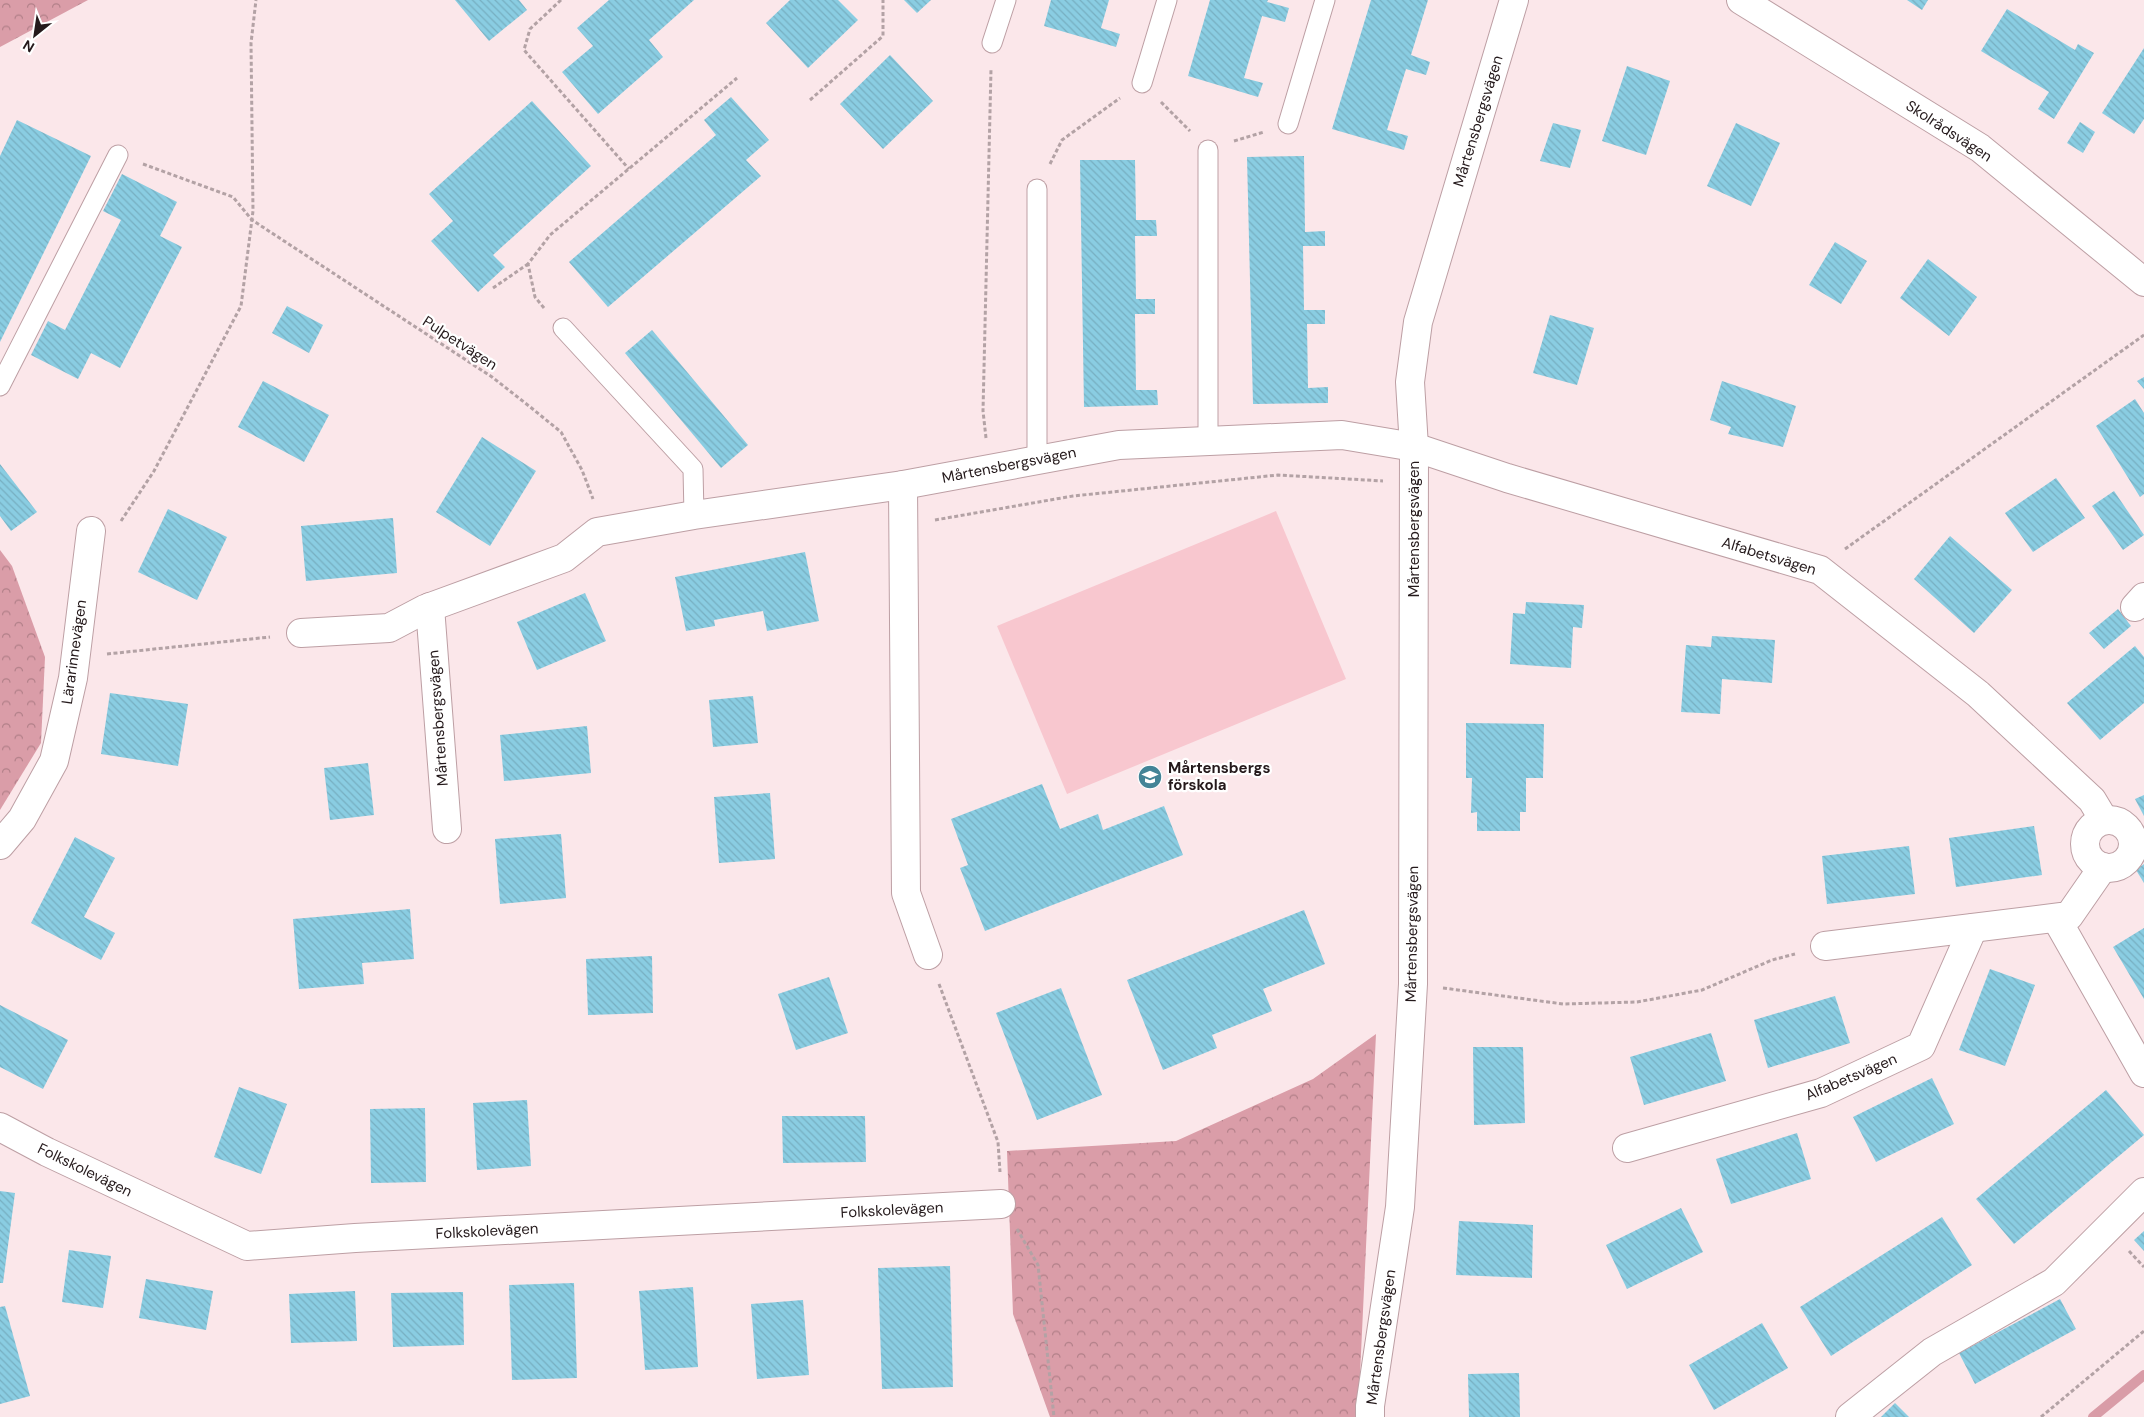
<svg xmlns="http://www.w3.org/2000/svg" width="2144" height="1417" viewBox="0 0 2144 1417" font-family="'DM Sans',sans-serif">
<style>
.forest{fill:url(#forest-crowns)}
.pitch{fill:#f8c7cf}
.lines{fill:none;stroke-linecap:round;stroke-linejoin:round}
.stream{stroke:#d99ca7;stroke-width:10}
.building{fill:url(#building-back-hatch)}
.lane-casing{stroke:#bd9fa4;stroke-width:21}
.street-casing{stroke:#bd9fa4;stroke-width:30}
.path{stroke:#b3a2a5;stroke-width:3;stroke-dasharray:4 2.5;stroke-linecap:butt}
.lane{stroke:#fff;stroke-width:19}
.street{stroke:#fff;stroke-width:28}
.labels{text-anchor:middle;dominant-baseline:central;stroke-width:4.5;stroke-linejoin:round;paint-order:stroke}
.street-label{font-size:15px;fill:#24191b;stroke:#fff}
.poi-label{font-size:15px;font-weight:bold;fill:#24191b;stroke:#fff;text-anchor:start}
</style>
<defs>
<pattern id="forest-crowns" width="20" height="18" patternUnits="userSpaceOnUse" patternTransform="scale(1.25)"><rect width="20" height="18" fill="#da9da8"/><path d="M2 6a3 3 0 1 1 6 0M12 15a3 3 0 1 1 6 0" fill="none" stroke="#b17f88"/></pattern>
<pattern id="building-back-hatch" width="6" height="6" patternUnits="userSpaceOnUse" patternTransform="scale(1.25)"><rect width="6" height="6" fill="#8acde2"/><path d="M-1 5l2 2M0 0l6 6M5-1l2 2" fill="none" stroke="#77afc1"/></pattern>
</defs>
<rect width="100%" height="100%" fill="#fbe7ea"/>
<g class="forest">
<path d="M0,0h88l-88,47z"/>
<path d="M0,550l12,16 33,91 -4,86 -41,67z"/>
<path d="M1376,1034l-18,383h-308l-37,-103 -6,-163 169,-10 137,-62z"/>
</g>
<path class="pitch" d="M1276,511l70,168 -279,115 -70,-168z"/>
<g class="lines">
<path class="stream" d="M2093,1417l51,-42"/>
</g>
<g class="building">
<path d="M455,0h64l8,10 -38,31z"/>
<path d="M609,0h85l-45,40 14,17 -65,57 -36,-42 31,-26 -16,-18z"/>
<path d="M790,0h48l20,20 -50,48 -42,-45z"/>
<path d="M904,0h27l-14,13z"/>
<path d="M1051,0h58l-8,28 19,6 -4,13 -72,-21z"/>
<path d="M1210,0h58l-1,2 22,6 -4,14 -23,-6 -18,62 19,5 -5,14 -70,-21z"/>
<path d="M1371,0h57l-17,55 19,7 -4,13 -20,-6 -19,61 21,6 -4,14 -72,-21z"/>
<path d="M1907,0h21l-6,10z"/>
<path d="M2007,9l68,41 3,-6 16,9 -40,66 -16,-10 11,-17 -68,-41z"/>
<path d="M2144,48v71l-10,15 -32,-21z"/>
<path d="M890,55l43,46 -50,48 -43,-45z"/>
<path d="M1627,66l43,15 -24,74 -44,-14z"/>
<path d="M731,97l38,43 -23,20 15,16 -153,131 -39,-45 147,-127 -12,-15z"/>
<path d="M532,101l59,65 -98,89 12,12 -27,25 -47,-51 22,-20 -24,-27z"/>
<path d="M17,120l74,36 -91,186v-186z"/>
<path d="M2080,122l15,10 -12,21 -16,-10z"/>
<path d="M1553,123l28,7 -11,38 -30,-7z"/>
<path d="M1736,123l44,20 -29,63 -44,-20z"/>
<path d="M1304,156l1,76 20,-1v15h-22l1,64h21v14h-18l1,64 20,-1v16l-75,1 -6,-247z"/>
<path d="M1080,160h55l1,60h20l1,16h-22l1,63h19v15h-20l1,76h21l1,15 -74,2z"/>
<path d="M122,174l55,28 -17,34 22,11 -62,121 -29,-15 -13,26 -47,-24 17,-34 17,9 56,-110 -18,-9z"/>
<path d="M1835,242l32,19 -26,43 -32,-19z"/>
<path d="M1928,259l49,38 -28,39 -49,-38z"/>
<path d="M287,306l36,19 -14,28 -37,-20z"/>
<path d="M1550,315l44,13 -17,57 -44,-12z"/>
<path d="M652,330l96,115 -27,23 -96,-115z"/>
<path d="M2144,377v12l-7,-8z"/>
<path d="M263,381l66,34 -25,47 -66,-35z"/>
<path d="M1722,381l74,25 -13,41 -55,-13 3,-7 -21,-7z"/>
<path d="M2135,399l9,14v81l-4,3 -44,-71z"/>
<path d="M482,437l54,34 -46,75 -54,-34z"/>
<path d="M0,464l37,48 -26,19 -11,-15z"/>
<path d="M2056,478l29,40 -52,34 -28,-39z"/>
<path d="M2114,491l30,44 -21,15 -31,-44z"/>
<path d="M168,509l59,28 -30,63 -59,-28z"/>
<path d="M393,518l4,55 -91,8 -5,-55z"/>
<path d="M1950,536l62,54 -38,43 -60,-54z"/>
<path d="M805,552l14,69 -52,10 -4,-20 -49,9 1,6 -29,5 -11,-54z"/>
<path d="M585,593l21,48 -69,29 -20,-48z"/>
<path d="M1526,602l58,3 -2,23 -9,-1 -2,41 -61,-4 3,-51 12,1z"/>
<path d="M2118,609l13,17 -27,23 -15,-16z"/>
<path d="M1712,636l63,4 -3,43 -50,-4 -2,35 -39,-2 5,-67 25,2z"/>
<path d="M2135,646l9,11v46l-44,37 -33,-37z"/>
<path d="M110,693l78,11 -10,62 -77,-12z"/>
<path d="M753,696l5,47 -45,4 -4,-47z"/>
<path d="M1466,723l78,1 -1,54h-17v34h-6v19h-43v-19l-6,1 1,-35h-6z"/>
<path d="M587,726l4,47 -87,8 -4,-46z"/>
<path d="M368,763l6,52 -44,5 -6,-52z"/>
<path d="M1042,784l18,45 38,-15 5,16 61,-24 19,49 -198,76 -25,-63 8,-3 -17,-46z"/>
<path d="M770,793l5,66 -56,4 -5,-66z"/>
<path d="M2144,795v21l-9,-17z"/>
<path d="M2034,826l8,49 -86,12 -7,-49z"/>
<path d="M561,834l5,64 -66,6 -5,-65z"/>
<path d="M75,837l40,21 -31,59 31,16 -14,27 -70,-37z"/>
<path d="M1909,846l6,48 -88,10 -5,-48z"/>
<path d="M2144,864v19l-8,-13z"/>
<path d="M410,909l4,50 -52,4 2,21 -65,5 -6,-70z"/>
<path d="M1304,910l21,54 -62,25 9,22 -60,24 5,13 -54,22 -36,-90z"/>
<path d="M2144,928v71l-31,-52z"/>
<path d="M652,956l1,57 -65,2 -2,-56z"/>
<path d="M1990,969l45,16 -30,81 -46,-16z"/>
<path d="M829,977l19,56 -52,17 -18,-56z"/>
<path d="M1061,988l41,107 -65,25 -41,-107z"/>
<path d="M1835,996l15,47 -82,25 -14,-48z"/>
<path d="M0,1005l68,35 -25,49 -43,-22z"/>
<path d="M1711,1033l15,48 -82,24 -14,-48z"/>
<path d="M1473,1047h50l2,76 -51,2z"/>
<path d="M1932,1078l22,46 -78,38 -23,-45z"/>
<path d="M239,1087l48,17 -26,70 -47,-17z"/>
<path d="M2106,1090l38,45 -130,109 -38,-45z"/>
<path d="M527,1100l4,66 -54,4 -4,-67z"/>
<path d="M425,1108l1,74 -55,1 -1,-74z"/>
<path d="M782,1116h83l1,46 -83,1z"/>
<path d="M1797,1133l14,46 -80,25 -15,-45z"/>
<path d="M0,1191l15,2 -12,90h-3z"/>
<path d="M1681,1208l22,44 -76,37 -21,-44z"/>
<path d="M1942,1217l30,48 -141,91 -31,-49z"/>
<path d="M1459,1221l74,4 -1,53 -76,-3z"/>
<path d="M2144,1231v20l-10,-11z"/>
<path d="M69,1250l42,6 -8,52 -41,-6z"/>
<path d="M950,1266l3,121 -71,2 -4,-121z"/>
<path d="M146,1279l67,12 -7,39 -67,-12z"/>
<path d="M574,1283l3,95 -65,2 -3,-95z"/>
<path d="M693,1287l5,80 -53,3 -6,-79z"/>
<path d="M355,1291l2,50 -66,2 -2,-49z"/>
<path d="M463,1292l1,53 -71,2 -2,-54z"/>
<path d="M2060,1299l16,30 -101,55 -16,-31z"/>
<path d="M803,1300l6,75 -52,4 -6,-75z"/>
<path d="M5,1306l25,90 -30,8v-97z"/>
<path d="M1762,1323l26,45 -74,42 -25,-45z"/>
<path d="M1519,1373l1,44h-51l-1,-43z"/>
<path d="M1895,1403l14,14h-28z"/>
</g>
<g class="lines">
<g class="lane-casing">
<g id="lane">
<path d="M992,43l14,-43"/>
<path d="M1142,83l25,-83"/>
<path d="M1288,124l37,-124"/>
<path d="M563,328l130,141 1,46"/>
<path d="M0,386l118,-231"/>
<path d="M1208,441v-291"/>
<path d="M1037,460v-271"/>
</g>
</g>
<g class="street-casing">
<g id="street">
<path d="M1741,0l239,148 164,134"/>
<path d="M903,485l3,408 22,62"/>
<path d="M430,607l17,222"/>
<path d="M2135,607l9,-10"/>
<path d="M301,633l88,-5 36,-19 139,-51 33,-26 97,-17 209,-30 216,-40 223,-10 72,12 93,31 313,92 158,124 114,106 12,20"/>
<circle cx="2109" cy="844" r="24"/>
<path d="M0,845l22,-26 32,-58 19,-83 18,-147"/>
<path d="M2056,918l88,155"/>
<path d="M1825,946l244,-30 34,-49"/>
<path d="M0,1127l47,25 200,94 108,-8 646,-34"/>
<path d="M1627,1148l194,-55 100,-47 52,-118"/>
<path d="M1370,1417v-11l30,-199 13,-223 1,-537 -4,-65 8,-60 96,-322"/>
<path d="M1850,1417l82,-65 122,-70 90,-90"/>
</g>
</g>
<g class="path">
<path d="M561,0l-31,29 -6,21 105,119"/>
<path d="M810,100l73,-64v-36"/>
<path d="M1161,102l29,29"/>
<path d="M1234,141l30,-9"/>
<path d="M143,164l90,33 19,23 240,157 37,29 32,26 21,38 11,29"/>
<path d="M1050,164l12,-24 58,-42"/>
<path d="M493,288l35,-24"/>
<path d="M544,308l-9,-11 -7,-33 22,-29 187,-157"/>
<path d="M986,438l-3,-27 8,-342"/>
<path d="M935,520l138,-24 205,-21 105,6"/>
<path d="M121,521l33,-50 87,-165 12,-95 -2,-168 5,-43"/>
<path d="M1845,549l299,-214"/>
<path d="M107,654l163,-17"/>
<path d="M939,984l59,158 2,30"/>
<path d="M1443,988l120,16 74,-2 65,-12 70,-30 23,-6"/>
<path d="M1017,1229l21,36 16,152"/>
<path d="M2129,1251l15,16"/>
<path d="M2041,1417l103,-86"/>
</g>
<use href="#lane" class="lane"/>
<use href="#street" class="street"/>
</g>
<defs>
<g id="school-disc" transform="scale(1.25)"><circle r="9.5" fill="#438497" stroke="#fff"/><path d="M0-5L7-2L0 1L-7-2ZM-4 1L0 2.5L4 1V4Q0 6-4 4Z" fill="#fff"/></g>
</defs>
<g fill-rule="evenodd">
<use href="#school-disc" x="1150" y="777"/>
</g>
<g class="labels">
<g class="street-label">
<text transform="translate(1478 121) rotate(-73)">Mårtensbergsvägen</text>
<text transform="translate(1949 131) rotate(33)">Skolrådsvägen</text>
<text transform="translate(460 343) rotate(33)">Pulpetvägen</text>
<text transform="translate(1009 465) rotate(-11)">Mårtensbergsvägen</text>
<text transform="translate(1414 529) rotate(-90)">Mårtensbergsvägen</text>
<text transform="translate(1769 556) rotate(17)">Alfabetsvägen</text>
<text transform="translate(74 652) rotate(-82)">Lärarinnevägen</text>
<text transform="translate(438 718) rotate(-94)">Mårtensbergsvägen</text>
<text transform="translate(1412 934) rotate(-89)">Mårtensbergsvägen</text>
<text transform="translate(1851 1077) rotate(-23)">Alfabetsvägen</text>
<text transform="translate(85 1170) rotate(26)">Folkskolevägen</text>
<text transform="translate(892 1210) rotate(-3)">Folkskolevägen</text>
<text transform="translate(487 1231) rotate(-3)">Folkskolevägen</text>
<text transform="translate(1381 1337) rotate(-82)">Mårtensbergsvägen</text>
</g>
<g class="poi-label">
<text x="1168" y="768">Mårtensbergs<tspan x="1168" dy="17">förskola</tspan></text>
</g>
</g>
<g transform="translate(35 35) rotate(210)" stroke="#ffffff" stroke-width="4" paint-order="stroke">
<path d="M0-4L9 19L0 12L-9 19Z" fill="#24191b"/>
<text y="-8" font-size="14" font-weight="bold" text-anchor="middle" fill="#24191b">N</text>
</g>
</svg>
